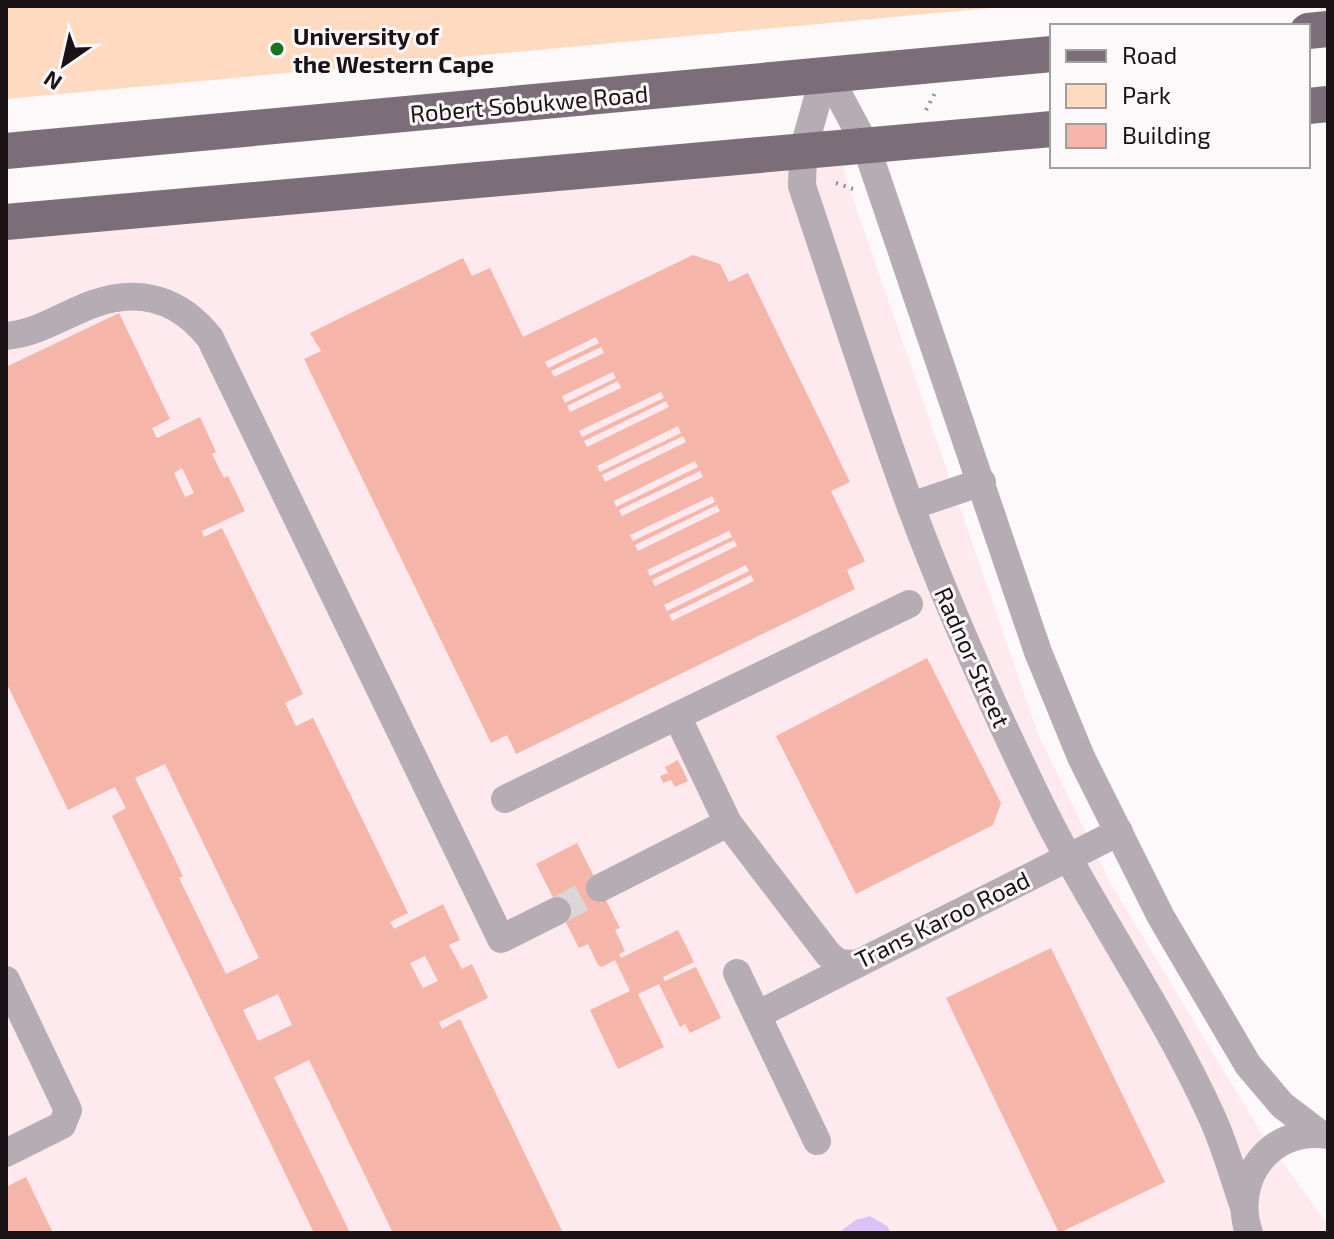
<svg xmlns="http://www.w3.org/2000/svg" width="1334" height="1239" viewBox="0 0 1334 1239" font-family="'Exo 2',sans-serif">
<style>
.built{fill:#feeaee}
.green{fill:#fddac0}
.water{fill:#dac1f6}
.building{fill:#f5b5a9;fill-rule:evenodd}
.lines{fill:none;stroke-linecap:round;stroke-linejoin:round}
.minor-tunnel{stroke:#dbd6d8;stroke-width:28;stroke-dasharray:28 14;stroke-linecap:butt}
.path{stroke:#928c8e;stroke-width:4;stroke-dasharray:2 6;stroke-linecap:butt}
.minor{stroke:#b5adb3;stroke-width:28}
.major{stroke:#7b6e78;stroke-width:36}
.poi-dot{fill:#1a7422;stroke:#fdf9fa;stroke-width:3}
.labels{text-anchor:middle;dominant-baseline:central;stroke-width:6;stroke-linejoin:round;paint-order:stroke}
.poi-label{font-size:24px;font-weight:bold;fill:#1a1214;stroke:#fdf9fa;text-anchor:start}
.street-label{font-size:24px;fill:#1a1214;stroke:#fdf9fa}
</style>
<rect width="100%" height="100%" fill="#fdf9fa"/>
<path class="built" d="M842,149l3,26 194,561 72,148 151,250 66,91v8h-1322v-1007z"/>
<path class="green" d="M6,6h1007l-1007,93z"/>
<path class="water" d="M870,1216l17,10 4,7h-53l18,-13z"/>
<g class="building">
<path d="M693,255l27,9 9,18 19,-9 102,209 -19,9 34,70 -18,9 8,19 -339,165 -9,-19 -16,8 -187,-384 17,-8 -11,-18 153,-75 9,18 18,-8 33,69zM596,337l3,6 -51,25 -3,-6zM601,347l3,6 -50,24 -3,-6zM613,372l3,6 -51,25 -3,-7zM618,381l3,7 -51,24 -3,-6zM661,392l3,6 -82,39 -3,-6zM666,401l3,6 -82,40 -3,-6zM678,426l3,7 -81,39 -3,-6zM683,436l3,6 -81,40 -3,-7zM695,461l3,6 -82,40 -2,-6zM700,471l3,6 -81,39 -3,-6zM712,496l3,6 -82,39 -3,-6zM717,505l3,6 -82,40 -3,-6zM729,531l3,6 -82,39 -3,-6zM734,540l3,6 -82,40 -3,-6zM746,565l3,6 -82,40 -3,-6zM751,575l3,6 -82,40 -3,-6z"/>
<path d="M119,313l51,106 -18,9 5,10 43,-21 16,35 -4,2 12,24 4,-2 17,35 -43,20 2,6 18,-9 81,166 -18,9 11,23 17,-8 95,195 -18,9 4,7 49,-25 17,36 -11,5 13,24 10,-5 16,34 -49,24 3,7 18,-10 103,214h-170l-84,-173 -35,17 76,156h-36l-202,-417 14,-8 -11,-21 -47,23 -62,-128v-315zM182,468l12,25 -9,4 -11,-24zM165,764l94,194 -33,16 -47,-96 4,-2 -48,-98zM425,956l13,25 -15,7 -13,-25zM278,994l14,31 -34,16 -15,-31z"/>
<path d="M927,658l74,145 -8,22 -137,69 -80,-158z"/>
<path d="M678,760l10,21 -13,6 -4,-7 -8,3 -3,-7 8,-3 -3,-6z"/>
<path d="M577,843l43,85 -5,2 10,21 -6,3 2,4 57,-28 16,32 -31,15 2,4 31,-14 25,51 -31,15 -5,-9 -5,3 -21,-43 -21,10 26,53 -46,22 -28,-59 40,-19 -15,-31 -13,7 -4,-2 -10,-21 -9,4 -43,-84z"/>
<path d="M1051,948l114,234 -106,51 -113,-235z"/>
<path d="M26,1177l27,56h-47v-46z"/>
</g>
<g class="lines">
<path class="minor-tunnel" d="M557,911l43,-23"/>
<g class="path">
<path d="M926,110l9,-17"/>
<path d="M836,183l17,6"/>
</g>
<g class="minor">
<path d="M828,75l38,71 172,506 43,105 80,160 87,148 34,40 38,29"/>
<path d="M824,76l-21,75 -1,35c36,107 70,215 109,321 36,97 78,191 123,284 53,112 126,212 177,324 14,30 22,61 33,92"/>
<path d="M6,336c33,-3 57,-21 87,-32 47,-17 87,-4 117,34l291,601 56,-28"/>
<path d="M911,506l71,-24"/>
<path d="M677,716l51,107 100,131 11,9 18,1 262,-132"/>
<path d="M505,799l404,-195"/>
<path d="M600,888l128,-65"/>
<path d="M737,973l80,168"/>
<path d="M6,980l62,130 -6,15 -56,28"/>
<path d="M757,1015l100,-51"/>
<path d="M1249,1233c-18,-54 21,-107 79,-98"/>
</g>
<g class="major">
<path d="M1308,31l20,-2"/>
<path d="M1308,106l20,-2"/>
<path d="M6,151l1046,-97"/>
<path d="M6,222l1046,-93"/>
</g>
</g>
<circle class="poi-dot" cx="277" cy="49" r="8"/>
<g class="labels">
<g class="poi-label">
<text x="293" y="35">University of<tspan x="293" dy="28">the Western Cape</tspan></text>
</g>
<g class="street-label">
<text transform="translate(529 103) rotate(-5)">Robert Sobukwe Road</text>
<text transform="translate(973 657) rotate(66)">Radnor Street</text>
<text transform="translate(942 919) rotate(-26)">Trans Karoo Road</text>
</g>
</g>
<rect width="1334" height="1239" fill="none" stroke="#1a1214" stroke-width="16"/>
<rect x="1050" y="24" width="260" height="144" fill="#fdf9fa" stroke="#a29d9e" stroke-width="2"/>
<rect x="1066" y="50" width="40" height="12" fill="#7b6e78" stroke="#a29d9e" stroke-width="2"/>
<text x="1122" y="64" font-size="24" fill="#1a1214">Road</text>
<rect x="1066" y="84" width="40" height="24" fill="#fddac0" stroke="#a29d9e" stroke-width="2"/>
<text x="1122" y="104" font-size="24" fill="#1a1214">Park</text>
<rect x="1066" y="124" width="40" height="24" fill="#f5b5a9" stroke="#a29d9e" stroke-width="2"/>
<text x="1122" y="144" font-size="24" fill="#1a1214">Building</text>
<g transform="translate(64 64) rotate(214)" stroke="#fdf9fa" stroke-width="6" paint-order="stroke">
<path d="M0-6L14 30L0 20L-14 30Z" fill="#1a1214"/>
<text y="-12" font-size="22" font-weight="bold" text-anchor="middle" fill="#1a1214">N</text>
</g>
</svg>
